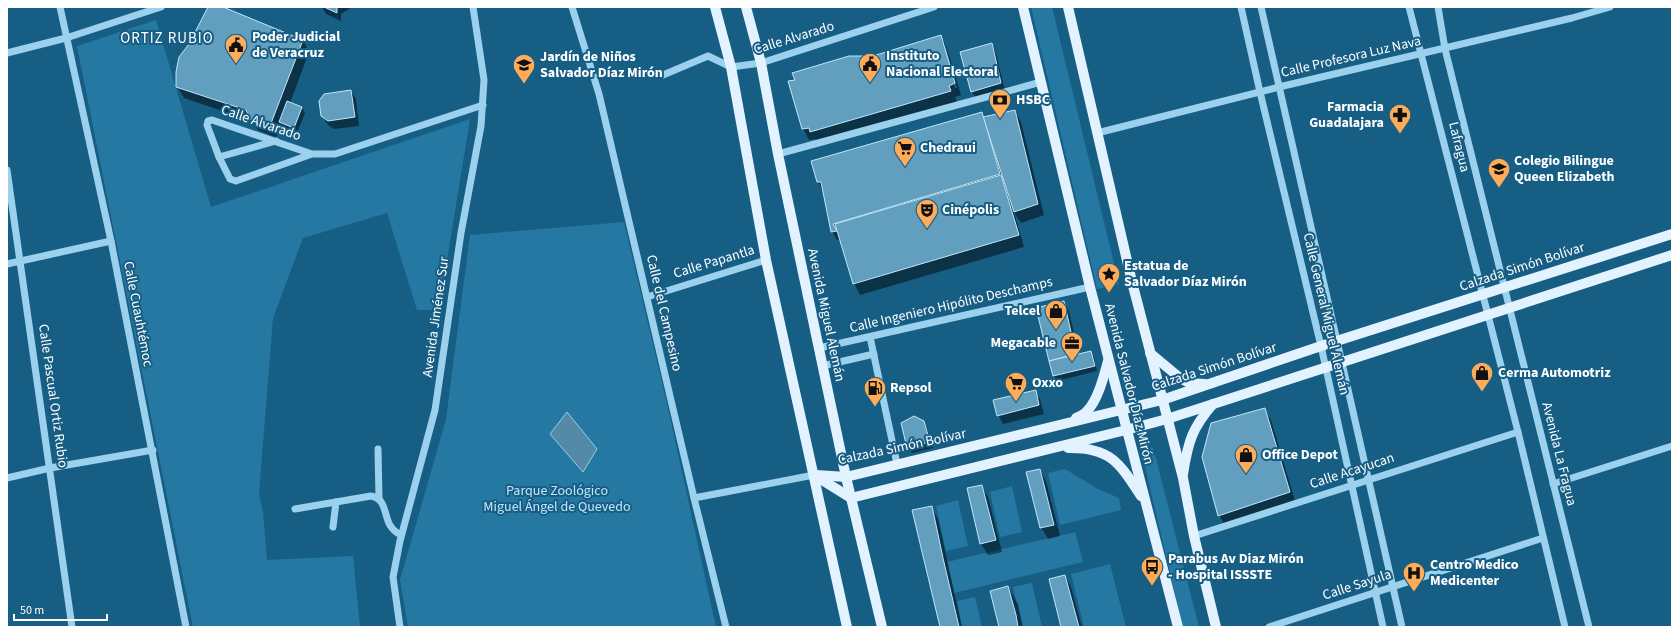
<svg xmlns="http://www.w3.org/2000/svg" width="1679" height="634" viewBox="0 0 1679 634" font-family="'Source Sans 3',sans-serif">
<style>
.green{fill:#2578a2}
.water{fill:#558aa7;stroke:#8ed0f0}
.shadow{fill:#0007;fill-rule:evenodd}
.building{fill:#629ebd;stroke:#c1e6fa}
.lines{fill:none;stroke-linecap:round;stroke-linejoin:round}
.minor{stroke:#9bd1ed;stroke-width:7}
.major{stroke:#e2f3ff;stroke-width:10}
.labels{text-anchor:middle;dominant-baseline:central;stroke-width:4;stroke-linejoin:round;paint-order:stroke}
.poi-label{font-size:14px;font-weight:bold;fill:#fff;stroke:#175e85;text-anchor:start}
.street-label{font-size:14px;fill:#fff;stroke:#175e85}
.park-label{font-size:14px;fill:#c1e6fa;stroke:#175e85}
.neighbourhood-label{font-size:15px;letter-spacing:1px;fill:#fff;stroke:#175e85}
</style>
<rect width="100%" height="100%" fill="#175e85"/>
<g class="green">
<path d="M1031,7h21l67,277 -22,5z"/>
<path d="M156,20l55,187 259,-88 -31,191h-22l-30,-97 -84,25 -30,80 -14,176 4,17 4,49 86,-4 7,71h-167l-116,-581z"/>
<path d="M624,222l44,186 48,219h-308l-8,-47 46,-161 24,-184z"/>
<path d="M1153,447l46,180h-16l-42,-177z"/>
<path d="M1065,469l33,20 21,9 2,12 -61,15 -12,-52z"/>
<path d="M1012,486l10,46 -22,5 -10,-45z"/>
<path d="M958,500l10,46 -22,5 -10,-45z"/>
<path d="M1075,532l8,30 -129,31 -7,-31z"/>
<path d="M1110,564l16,63h-42l-13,-53z"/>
<path d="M1032,583l10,44h-20l-9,-40z"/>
<path d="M975,597l7,30h-20l-5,-26z"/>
</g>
<path class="water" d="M567,412l30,37 -14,23 -33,-38z"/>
<g class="shadow">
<path d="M209,7h12l82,33 6,12 -19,51 12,5 3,5 -8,20 -14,-6 -2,-2 -5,12 -18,-7 -6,-9 -68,-23 -7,-12 13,-41z"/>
<path d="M322,7h30l-11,7v7l-15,-7z"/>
<path d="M941,36l6,12 14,47 -6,2 2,5 -139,41 -3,-4 -6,1 -6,-12zM944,47h2l11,41h-2z"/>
<path d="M992,44l4,9 9,38 -28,10 -5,-9 -11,-39z"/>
<path d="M351,91l5,8 3,27 -25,3 -6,-4 -6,-9z"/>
<path d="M1015,111l6,11 23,93 -23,8 -7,-11 10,35 -164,48 -6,-12 -13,-44 -4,1 -5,-9 -9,-40 -5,-9 166,-64z"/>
<path d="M1064,303l5,8 10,44 12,-3 3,5 3,14 -40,10 -3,-5 -17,-67z"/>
<path d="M1035,391l5,8 4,15 -41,10 -5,-9z"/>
<path d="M1264,409l7,11 25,84 -70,23 -7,-12z"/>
<path d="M924,422l3,6 6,20 -21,5 -4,-5z"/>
<path d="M1040,470l6,11 14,55 -12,3 -7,-12z"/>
<path d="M981,486l7,11 14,55 -14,3 -7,-11 -13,-55z"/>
<path d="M931,507l7,12 24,108h-21z"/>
<path d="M1065,576l6,11 11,40h-20z"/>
<path d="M1008,587l10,17 5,23h-23z"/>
</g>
<g class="building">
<path d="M208,7h15l80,33 -33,86 -20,-7 -4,-9 -70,-23v-15l3,-15 10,-13z"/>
<path d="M324,7h13v6z"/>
<path d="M941,35l14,48 -6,3 2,5 -141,41 -1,-4 -7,1 -14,-48 7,-1 -3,-7 57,-17h24z"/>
<path d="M992,43l9,40 -30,9 -11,-40z"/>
<path d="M351,90l4,27 -27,4 -7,-5 -2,-15 5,-7z"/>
<path d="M287,101l15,6 -8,21 -15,-6z"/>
<path d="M1015,110l23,94 -24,8 -31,-95z"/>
<path d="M982,112l18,62 -167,50 4,7 -6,1 -10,-50h-4l-6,-21z"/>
<path d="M1001,175l18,60 -166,49 -18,-60z"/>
<path d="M1064,301l12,53 -27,7 -13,-53z"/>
<path d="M1091,351l4,15 -42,10 -4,-15z"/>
<path d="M1036,390l3,15 -42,11 -4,-16z"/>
<path d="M1265,408l25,84 -72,24 -16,-59 9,-34z"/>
<path d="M914,416l10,5 6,21 -23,6 -6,-25z"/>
<path d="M1040,469l14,56 -14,3 -14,-56z"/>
<path d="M982,485l14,55 -16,4 -13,-56z"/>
<path d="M932,506l11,52 16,69h-19l-28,-117z"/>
<path d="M1065,575l14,52h-18l-12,-48z"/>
<path d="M1008,586l8,29 2,12h-19l-9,-36z"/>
</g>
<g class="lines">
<g class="minor">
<path d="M60,7l51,234 75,386"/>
<path d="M572,7l27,87 95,404 32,129"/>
<path d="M1241,7l19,85 61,254 62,281"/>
<path d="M1261,7l141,620"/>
<path d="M1409,7l109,425 47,195"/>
<path d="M1438,7l7,42 144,578"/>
<path d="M7,53l59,-15 95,-31"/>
<path d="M663,75l45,-19 23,11 30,-4 173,-56"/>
<path d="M1097,133l182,-46 293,-69 38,-11"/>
<path d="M312,154l-100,-34 -4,1 -1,4 12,32 11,22 6,2 76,-27h23l148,-49"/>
<path d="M778,154l263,-72"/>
<path d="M219,157l57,-16"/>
<path d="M7,170l65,457"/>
<path d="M7,264l104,-23"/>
<path d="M647,297l119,-37"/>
<path d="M870,337l27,127"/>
<path d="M819,348l271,-61"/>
<path d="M822,366l52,-12"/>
<path d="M378,449l1,50"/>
<path d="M7,478l43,-10 103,-18"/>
<path d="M1553,484l119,-38"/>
<path d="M694,498l120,-23"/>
<path d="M295,509l76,-13c21,4 8,29 30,39"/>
<path d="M333,527l3,-25"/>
<path d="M1194,536l324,-104"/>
<path d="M400,627l-7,-50 7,-36 35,-131 26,-177 20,-107 3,-46 -11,-73"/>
<path d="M1269,627l274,-89"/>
</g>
<g class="major">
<path d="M715,7l16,60 35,193 81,367"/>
<path d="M746,7l15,56 17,91 68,323 36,150"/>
<path d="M1023,7l67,280 88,340"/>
<path d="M1068,7l64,275 51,196 11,58 22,91"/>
<path d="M1150,353l30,25 9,5 16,1"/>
<path d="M1076,418c4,-2 9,-4 11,-7 11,-11 17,-35 21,-50"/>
<path d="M1068,448c43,-1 52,16 73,48"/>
<path d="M1183,474c5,-32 9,-46 30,-70"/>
<path d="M814,475l37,23 275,-68 41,-11 505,-164"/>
<path d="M816,475l30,2 316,-77 159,-54 351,-112"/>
</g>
</g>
<defs>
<g id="civic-pin" transform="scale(1.15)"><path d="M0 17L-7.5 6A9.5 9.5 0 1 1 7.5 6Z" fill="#ffac58" stroke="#175e85"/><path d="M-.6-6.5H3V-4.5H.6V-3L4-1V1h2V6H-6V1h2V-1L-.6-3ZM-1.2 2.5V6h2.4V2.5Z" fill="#111"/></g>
<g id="school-pin" transform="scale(1.15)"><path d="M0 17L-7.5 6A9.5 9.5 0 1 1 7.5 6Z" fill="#ffac58" stroke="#175e85"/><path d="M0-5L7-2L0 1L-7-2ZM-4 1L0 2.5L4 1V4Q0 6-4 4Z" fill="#111"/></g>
<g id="bank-pin" transform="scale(1.15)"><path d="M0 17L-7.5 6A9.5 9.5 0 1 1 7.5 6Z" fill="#ffac58" stroke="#175e85"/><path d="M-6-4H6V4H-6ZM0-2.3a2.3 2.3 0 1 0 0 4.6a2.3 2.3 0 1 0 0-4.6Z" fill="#111"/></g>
<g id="pharmacy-pin" transform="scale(1.15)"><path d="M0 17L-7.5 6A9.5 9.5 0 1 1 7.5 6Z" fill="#ffac58" stroke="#175e85"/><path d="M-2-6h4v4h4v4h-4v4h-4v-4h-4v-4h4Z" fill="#111"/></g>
<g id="supermarket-pin" transform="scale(1.15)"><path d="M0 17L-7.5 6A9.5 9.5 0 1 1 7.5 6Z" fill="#ffac58" stroke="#175e85"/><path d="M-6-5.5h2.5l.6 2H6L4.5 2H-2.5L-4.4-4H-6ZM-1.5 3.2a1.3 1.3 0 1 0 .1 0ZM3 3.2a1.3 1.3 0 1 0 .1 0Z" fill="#111"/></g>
<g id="theatre-pin" transform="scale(1.15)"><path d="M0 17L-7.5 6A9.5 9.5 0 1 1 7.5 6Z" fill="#ffac58" stroke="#175e85"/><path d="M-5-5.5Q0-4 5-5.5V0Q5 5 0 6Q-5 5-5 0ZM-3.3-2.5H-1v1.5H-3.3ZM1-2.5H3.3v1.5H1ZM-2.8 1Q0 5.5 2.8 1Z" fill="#111"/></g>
<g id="sight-pin" transform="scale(1.15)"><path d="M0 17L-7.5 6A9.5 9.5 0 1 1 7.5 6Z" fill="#ffac58" stroke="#175e85"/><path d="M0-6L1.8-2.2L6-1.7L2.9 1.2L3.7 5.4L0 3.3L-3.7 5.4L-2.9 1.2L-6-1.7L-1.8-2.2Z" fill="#111"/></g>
<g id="shop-pin" transform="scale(1.15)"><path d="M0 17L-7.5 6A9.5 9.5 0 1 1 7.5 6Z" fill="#ffac58" stroke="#175e85"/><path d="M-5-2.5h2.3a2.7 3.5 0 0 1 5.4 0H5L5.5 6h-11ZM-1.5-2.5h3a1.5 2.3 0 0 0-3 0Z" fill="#111"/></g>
<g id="office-pin" transform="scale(1.15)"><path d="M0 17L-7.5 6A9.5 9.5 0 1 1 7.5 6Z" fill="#ffac58" stroke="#175e85"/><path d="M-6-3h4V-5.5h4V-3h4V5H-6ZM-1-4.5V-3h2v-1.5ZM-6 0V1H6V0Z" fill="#111"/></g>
<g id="fuel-pin" transform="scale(1.15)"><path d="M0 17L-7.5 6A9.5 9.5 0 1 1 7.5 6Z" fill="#ffac58" stroke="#175e85"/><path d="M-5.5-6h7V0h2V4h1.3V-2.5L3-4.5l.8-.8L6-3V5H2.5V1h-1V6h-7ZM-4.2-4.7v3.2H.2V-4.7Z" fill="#111"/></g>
<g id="bus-pin" transform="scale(1.15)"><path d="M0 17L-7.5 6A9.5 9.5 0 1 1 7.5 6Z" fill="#ffac58" stroke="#175e85"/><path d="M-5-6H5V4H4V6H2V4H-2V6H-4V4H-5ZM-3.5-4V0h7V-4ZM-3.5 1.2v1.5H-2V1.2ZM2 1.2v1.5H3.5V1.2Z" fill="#111"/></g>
<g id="hospital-pin" transform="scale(1.15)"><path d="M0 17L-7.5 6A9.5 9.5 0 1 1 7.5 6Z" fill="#ffac58" stroke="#175e85"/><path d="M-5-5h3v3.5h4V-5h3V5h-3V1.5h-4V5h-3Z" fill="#111"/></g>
</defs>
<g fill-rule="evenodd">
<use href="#civic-pin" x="236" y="45"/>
<use href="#civic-pin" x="870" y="64"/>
<use href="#school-pin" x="524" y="65"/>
<use href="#bank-pin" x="1000" y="100"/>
<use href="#pharmacy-pin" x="1400" y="115"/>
<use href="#supermarket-pin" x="905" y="148"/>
<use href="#school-pin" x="1499" y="169"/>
<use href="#theatre-pin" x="927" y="210"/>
<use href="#sight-pin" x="1109" y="274"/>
<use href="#shop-pin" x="1056" y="311"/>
<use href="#office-pin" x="1072" y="343"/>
<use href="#shop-pin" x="1482" y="373"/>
<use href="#supermarket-pin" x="1016" y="383"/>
<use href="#fuel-pin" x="875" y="388"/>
<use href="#shop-pin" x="1246" y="455"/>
<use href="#bus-pin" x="1152" y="567"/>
<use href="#hospital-pin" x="1414" y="573"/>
</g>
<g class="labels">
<g class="poi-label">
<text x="252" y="37">Poder Judicial<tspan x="252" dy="16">de Veracruz</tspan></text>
<text x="886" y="56">Instituto<tspan x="886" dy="16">Nacional Electoral</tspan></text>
<text x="540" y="57">Jardín de Niños<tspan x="540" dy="16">Salvador Díaz Mirón</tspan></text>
<text x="1016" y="100">HSBC</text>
<text x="1384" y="107" text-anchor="end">Farmacia<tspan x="1384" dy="16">Guadalajara</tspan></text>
<text x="920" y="148">Chedraui</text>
<text x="1514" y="161">Colegio Bilingue<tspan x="1514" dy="16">Queen Elizabeth</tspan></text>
<text x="942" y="210">Cinépolis</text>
<text x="1124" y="266">Estatua de<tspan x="1124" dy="16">Salvador Díaz Mirón</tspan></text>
<text x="1040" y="311" text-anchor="end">Telcel</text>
<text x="1056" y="343" text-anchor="end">Megacable</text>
<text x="1498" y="373">Cerma Automotriz</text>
<text x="1032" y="383">Oxxo</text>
<text x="890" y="388">Repsol</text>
<text x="1262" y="455">Office Depot</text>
<text x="1168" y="559">Parabus Av Diaz Mirón<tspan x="1168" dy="16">- Hospital ISSSTE</tspan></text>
<text x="1430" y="565">Centro Medico<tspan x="1430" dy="16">Medicenter</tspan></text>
</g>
<g class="street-label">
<text transform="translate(794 38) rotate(-17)">Calle Alvarado</text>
<text transform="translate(1351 57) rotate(-13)">Calle Profesora Luz Nava</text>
<text transform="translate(261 123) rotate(19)">Calle Alvarado</text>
<text transform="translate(1459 147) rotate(76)">Lafragua</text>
<text transform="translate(714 262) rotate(-17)">Calle Papantla</text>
<text transform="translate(1522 267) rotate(-18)">Calzada Simón Bolívar</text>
<text transform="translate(951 305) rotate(-13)">Calle Ingeniero Hipólito Deschamps</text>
<text transform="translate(664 313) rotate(77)">Calle del Campesino</text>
<text transform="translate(138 314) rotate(79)">Calle Cuauhtémoc</text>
<text transform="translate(1326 314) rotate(77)">Calle General Miguel Alemán</text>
<text transform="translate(826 315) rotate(78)">Avenida Miguel Alemán</text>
<text transform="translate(436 317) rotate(-82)">Avenida Jiménez Sur</text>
<text transform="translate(1214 367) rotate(-18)">Calzada Simón Bolívar</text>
<text transform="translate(1129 384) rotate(76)">Avenida Salvador Díaz Mirón</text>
<text transform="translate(53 396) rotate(82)">Calle Pascual Ortiz Rubio</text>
<text transform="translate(902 447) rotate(-12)">Calzada Simón Bolívar</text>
<text transform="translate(1559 454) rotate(76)">Avenida La Fragua</text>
<text transform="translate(1352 471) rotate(-18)">Calle Acayucan</text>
<text transform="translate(1357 585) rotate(-18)">Calle Sayula</text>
</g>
<g class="park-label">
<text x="557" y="491">Parque Zoológico<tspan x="557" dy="16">Miguel Ángel de Quevedo</tspan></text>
</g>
<g class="neighbourhood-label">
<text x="167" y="38">ORTIZ RUBIO</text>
</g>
</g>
<rect width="1679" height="634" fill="none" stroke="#ffffff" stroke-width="16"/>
<path d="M14 614v6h93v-6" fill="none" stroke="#ffffff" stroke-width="2"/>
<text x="20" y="614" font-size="12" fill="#ffffff" stroke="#175e85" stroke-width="3" paint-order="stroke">50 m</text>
</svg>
